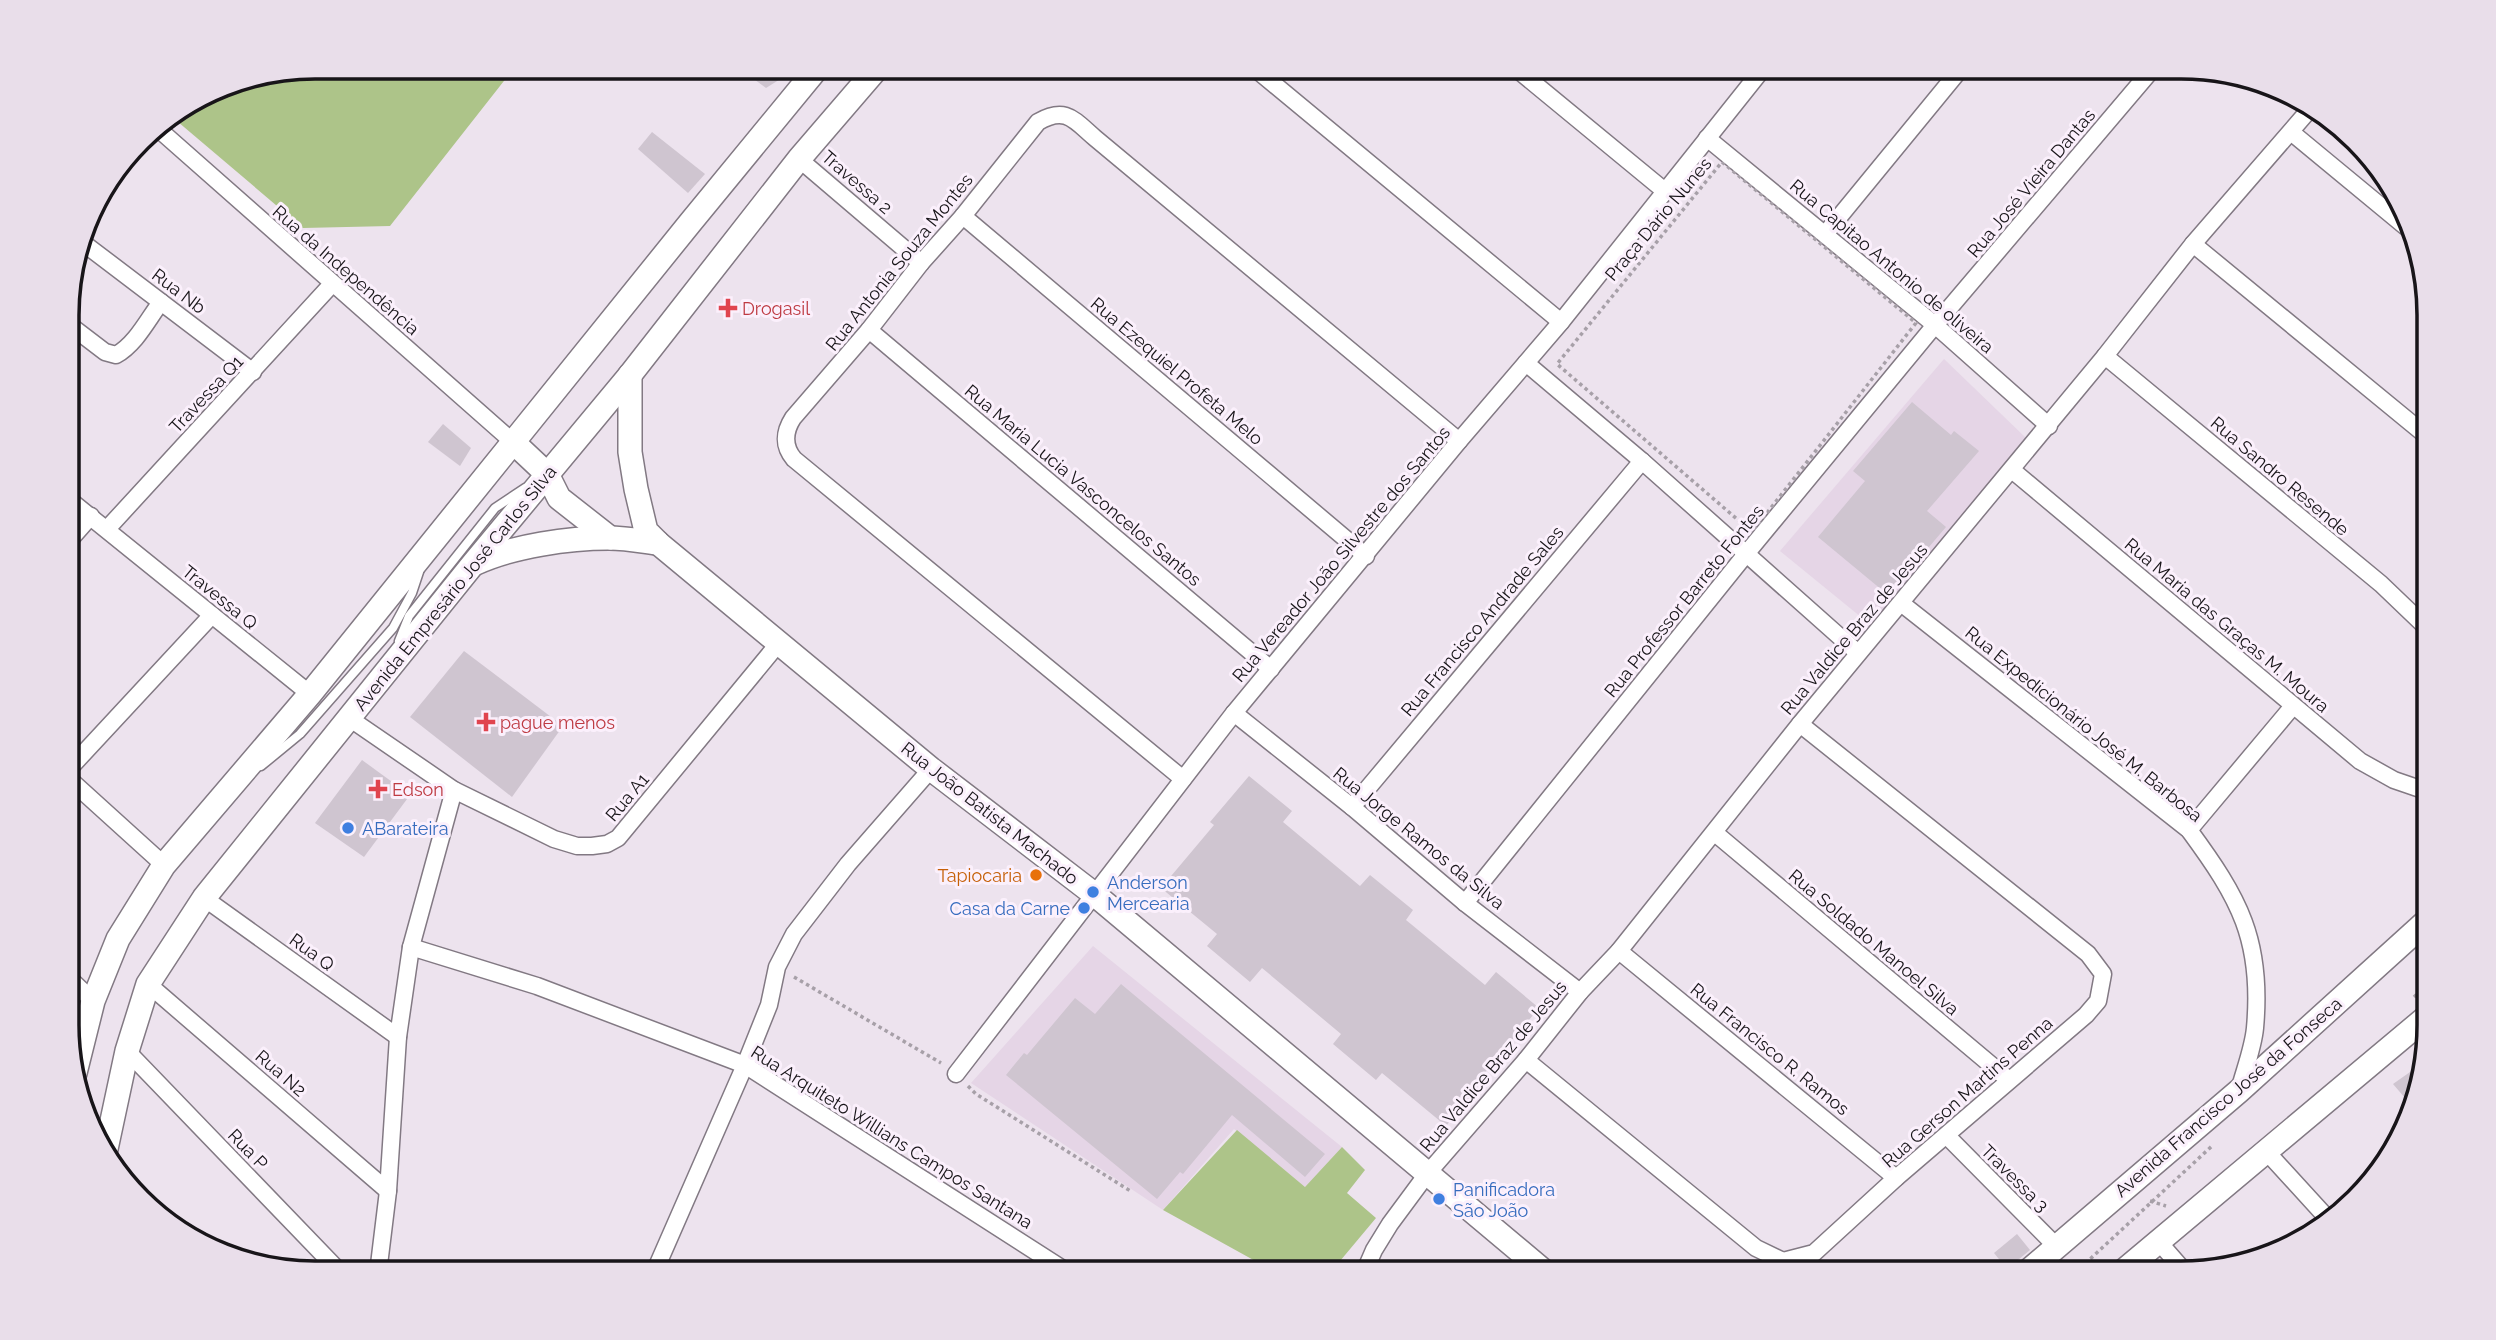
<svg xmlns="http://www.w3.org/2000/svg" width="2496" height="1340" viewBox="0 0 2496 1340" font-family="Raleway,sans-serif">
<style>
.built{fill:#e5d5e6}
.green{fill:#adc489}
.building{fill:#cfc5d0}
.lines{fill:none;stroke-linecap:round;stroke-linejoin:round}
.lane-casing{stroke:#827983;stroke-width:11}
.street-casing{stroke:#827983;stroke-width:19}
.secondary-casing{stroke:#827983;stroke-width:26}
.path{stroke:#a7a0a8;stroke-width:3.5;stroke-dasharray:3.5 3.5;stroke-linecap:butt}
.lane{stroke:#fff;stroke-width:8}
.street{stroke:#fff;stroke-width:16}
.secondary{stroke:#fff;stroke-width:23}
.health-dot{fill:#e0444e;stroke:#fbf0fc;stroke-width:2.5}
.shop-dot{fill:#3f7fe0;stroke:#fbf0fc;stroke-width:2.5}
.food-dot{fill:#e8710a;stroke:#fbf0fc;stroke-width:2.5}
.labels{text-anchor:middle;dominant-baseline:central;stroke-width:6;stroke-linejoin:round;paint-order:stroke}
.street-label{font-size:18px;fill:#181519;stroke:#fbf0fc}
.health-label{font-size:18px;fill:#be3a42;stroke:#fbf0fc;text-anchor:start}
.shop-label{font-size:18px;fill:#366cbe;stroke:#fbf0fc;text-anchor:start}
.food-label{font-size:18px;fill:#c56008;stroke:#fbf0fc;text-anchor:end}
.rim{fill:none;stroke:#181519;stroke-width:3.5}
</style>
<rect width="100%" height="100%" fill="#ede3ee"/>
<g class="built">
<path d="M1944,359l82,79 -154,188 -92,-75z"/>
<path d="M1093,946l249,201 -37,40 -71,-58 -71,81 -192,-127z"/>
</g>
<g class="green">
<path d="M315,67v-1l200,1 -125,159 -87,2 -132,-112 49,-31z"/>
<path d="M1237,1130l68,57 37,-40 23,23 -18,23 29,25 -46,55h-53l-114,-63z"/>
</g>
<g class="building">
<path d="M736,66h29l17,12 -16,10z"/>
<path d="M652,132l53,42 -17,19 -50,-44z"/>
<path d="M1912,402l39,33 3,-4 25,20 -52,60 19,16 -58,68 -70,-58 47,-56 -12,-10z"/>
<path d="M443,424l28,24 -11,18 -32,-24z"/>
<path d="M464,651l99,75 -51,71 -102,-80z"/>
<path d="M362,760l48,35 -46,62 -49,-34z"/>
<path d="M1249,776l43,35 -9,11 77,64 10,-11 43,35 -7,10 79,65 11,-13 43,36 -57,68 3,3 -39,47 -64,-53 -6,7 -43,-36 8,-10 -79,-66 -12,14 -43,-36 10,-12 -56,-46 53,-63 -4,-3z"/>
<path d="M1121,984l204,170 -20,23 -73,-62 -49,59 -3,-2 -23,27 -151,-124 18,-22 3,2 48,-57 20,16z"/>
<path d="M2420,1065l-4,17 -5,23 -18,-21z"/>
<path d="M2017,1234l13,16 -23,19 -13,-16z"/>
</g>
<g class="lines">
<g class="lane-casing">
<g id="lane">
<path d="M399,641l10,-25 86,-108 30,-20"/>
<path d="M261,766l39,-32 93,-106 19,-35 7,-21"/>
</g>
</g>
<g class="street-casing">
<g id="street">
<path d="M1252,66l309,256"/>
<path d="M1513,66l153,126"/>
<path d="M155,126l358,316"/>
<path d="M2291,132l115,95"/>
<path d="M1707,138l228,187 114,101"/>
<path d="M799,159l122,104"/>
<path d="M963,216l403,340"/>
<path d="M1826,233l137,-167"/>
<path d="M82,242l171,130"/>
<path d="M2193,244l235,193"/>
<path d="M67,323l38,29 11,3c20,-11 32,-36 45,-53"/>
<path d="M869,330l402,339"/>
<path d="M2105,356l276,228 47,45"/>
<path d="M1526,363l116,98 216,192"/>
<path d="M2012,470l348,291 34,19 35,12"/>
<path d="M67,498l243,196"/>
<path d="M107,529l225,-245"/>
<path d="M68,542l23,-26"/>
<path d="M1901,603l288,227c50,68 74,110 66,198 -2,21 -11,43 -16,63"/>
<path d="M1234,713l118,94 113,96 115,89"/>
<path d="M349,718l105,72 100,49 23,7h15l15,-2 11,-6 160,-194"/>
<path d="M68,770l144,-155"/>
<path d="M68,778l96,87"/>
<path d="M1183,779l-389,-320c-11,-13 -10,-27 -1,-41l76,-88 52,-67 42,-47 75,-94c28,-16 36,-2 57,16l364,303"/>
<path d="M1352,807l290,-346"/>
<path d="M2189,830l104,-124"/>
<path d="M1715,833l294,247"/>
<path d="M204,898l194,139"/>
<path d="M1465,903l281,-349 189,-229 220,-259"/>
<path d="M411,947l126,39 208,79 324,208"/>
<path d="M1619,951l277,227"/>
<path d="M69,978l24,23"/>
<path d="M148,984l240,207"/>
<path d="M127,1051l214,222"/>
<path d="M1526,1060l230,188 27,13 31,-8 82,-75 190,-163 12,-14 5,-27 -15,-20 -288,-230"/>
<path d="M956,1074l278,-361 225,-272 102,-119 204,-256"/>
<path d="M1947,1136l109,110"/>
<path d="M2266,1151l63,69"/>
<path d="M2158,1241l28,32"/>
<path d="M378,1273l10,-82 10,-154 13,-90 43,-157"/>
<path d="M654,1273l91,-208 24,-60 8,-38 17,-33 54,-70 83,-95"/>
<path d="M1364,1273l10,-23 16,-26 37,-50 99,-114 54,-68 39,-41 181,-227 305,-368 88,-112 117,-135"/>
</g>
</g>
<g class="secondary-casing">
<g id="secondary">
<path d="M630,375v77l6,37 10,42 12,12 273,226 163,125 452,379"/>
<path d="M513,442l34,32 12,24 51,40"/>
<path d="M476,563c37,-17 93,-25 133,-25 16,0 33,3 49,5"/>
<path d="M75,1073l18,-72 25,-62 46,-74 146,-171 380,-471 129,-157"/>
<path d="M106,1149l21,-98 21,-67 56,-86 269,-334 157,-189 169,-216 80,-93"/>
<path d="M2026,1273l213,-182 190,-172"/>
<path d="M2121,1273l308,-258"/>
</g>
</g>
<g class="path">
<path d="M1722,162l194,161 -164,209 -195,-168z"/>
<path d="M794,977l147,86"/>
<path d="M2414,997l15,-14"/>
<path d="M968,1086l8,8 156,98"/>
<path d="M2150,1201l16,5"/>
<path d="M2075,1273l137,-127"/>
</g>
<use href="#lane" class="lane"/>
<use href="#street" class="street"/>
<use href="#secondary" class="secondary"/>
</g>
<g class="health-dot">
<path d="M724.5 297.5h7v7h7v7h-7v7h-7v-7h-7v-7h7z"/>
<path d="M482.5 711.5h7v7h7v7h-7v7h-7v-7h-7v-7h7z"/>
<path d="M374.5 778.5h7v7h7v7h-7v7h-7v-7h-7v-7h7z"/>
</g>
<g class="shop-dot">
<circle cx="348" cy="828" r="7"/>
<circle cx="1093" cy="892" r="7"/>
<circle cx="1084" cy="908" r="7"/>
<circle cx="1439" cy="1199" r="7"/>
</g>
<circle class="food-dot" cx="1036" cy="875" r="7"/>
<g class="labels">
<g class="street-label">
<text transform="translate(857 182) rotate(41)">Travessa 2</text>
<text transform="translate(2031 183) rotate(-50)">Rua José Vieira Dantas</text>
<text transform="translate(1658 219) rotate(-50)">Praça Dário Nunes</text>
<text transform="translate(899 262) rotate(-51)">Rua Antonia Souza Montes</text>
<text transform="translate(1892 266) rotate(40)">Rua Capitao Antonio de oliveira</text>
<text transform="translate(346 270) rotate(41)">Rua da Independência</text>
<text transform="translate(179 291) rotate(37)">Rua Nb</text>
<text transform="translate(1177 371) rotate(40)">Rua Ezequiel Profeta Melo</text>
<text transform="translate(206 394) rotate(-47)">Travessa Q1</text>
<text transform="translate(2280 476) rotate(40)">Rua Sandro Resende</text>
<text transform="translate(1083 485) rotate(40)">Rua Maria Lucia Vasconcelos Santos</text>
<text transform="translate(1341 554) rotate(-50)">Rua Vereador João Silvestre dos Santos</text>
<text transform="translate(455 588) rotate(-51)">Avenida Empresário José Carlos Silva</text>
<text transform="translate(220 597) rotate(39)">Travessa Q</text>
<text transform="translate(1684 601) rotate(-51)">Rua Professor Barreto Fontes</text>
<text transform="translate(1482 621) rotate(-50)">Rua Francisco Andrade Sales</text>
<text transform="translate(2227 625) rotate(40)">Rua Maria das Graças M. Moura</text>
<text transform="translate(1854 629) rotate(-50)">Rua Valdice Braz de Jesus</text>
<text transform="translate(2084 724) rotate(39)">Rua Expedicionário José M. Barbosa</text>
<text transform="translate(627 797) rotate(-50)">Rua A1</text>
<text transform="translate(990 813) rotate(38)">Rua João Batista Machado</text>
<text transform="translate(1419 838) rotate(39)">Rua Jorge Ramos da Silva</text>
<text transform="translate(1874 942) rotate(40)">Rua Soldado Manoel Silva</text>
<text transform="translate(312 952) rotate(36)">Rua Q</text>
<text transform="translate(1770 1049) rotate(39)">Rua Francisco R. Ramos</text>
<text transform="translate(1493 1066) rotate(-50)">Rua Valdice Braz de Jesus</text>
<text transform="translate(281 1073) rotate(41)">Rua N2</text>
<text transform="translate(1967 1092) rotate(-41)">Rua Gerson Martins Penna</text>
<text transform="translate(2228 1097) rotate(-41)">Avenida Francisco José da Fonseca</text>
<text transform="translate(892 1137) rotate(32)">Rua Arquiteto Willians Campos Santana</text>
<text transform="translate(248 1149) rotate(46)">Rua P</text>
<text transform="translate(2015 1178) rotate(45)">Travessa 3</text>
</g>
<g class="health-label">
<text x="742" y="308">Drogasil</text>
<text x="500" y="722">pague menos</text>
<text x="392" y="789">Edson</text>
</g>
<g class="shop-label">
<text x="362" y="828">ABarateira</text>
<text x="1107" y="882">Anderson<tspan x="1107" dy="21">Mercearia</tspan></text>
<text x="1070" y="908" text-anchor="end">Casa da Carne</text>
<text x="1453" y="1189">Panificadora<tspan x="1453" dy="21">São João</tspan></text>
</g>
<g class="food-label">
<text x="1022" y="875">Tapiocaria</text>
</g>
</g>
<path d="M0 0H2496V1340H0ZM315 79H2181A236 236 0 0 1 2417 315V1025A236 236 0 0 1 2181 1261H315A236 236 0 0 1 79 1025V315A236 236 0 0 1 315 79Z" fill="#e9deea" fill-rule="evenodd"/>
<path class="rim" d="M315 79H2181A236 236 0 0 1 2417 315V1025A236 236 0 0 1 2181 1261H315A236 236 0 0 1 79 1025V315A236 236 0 0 1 315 79Z"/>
</svg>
